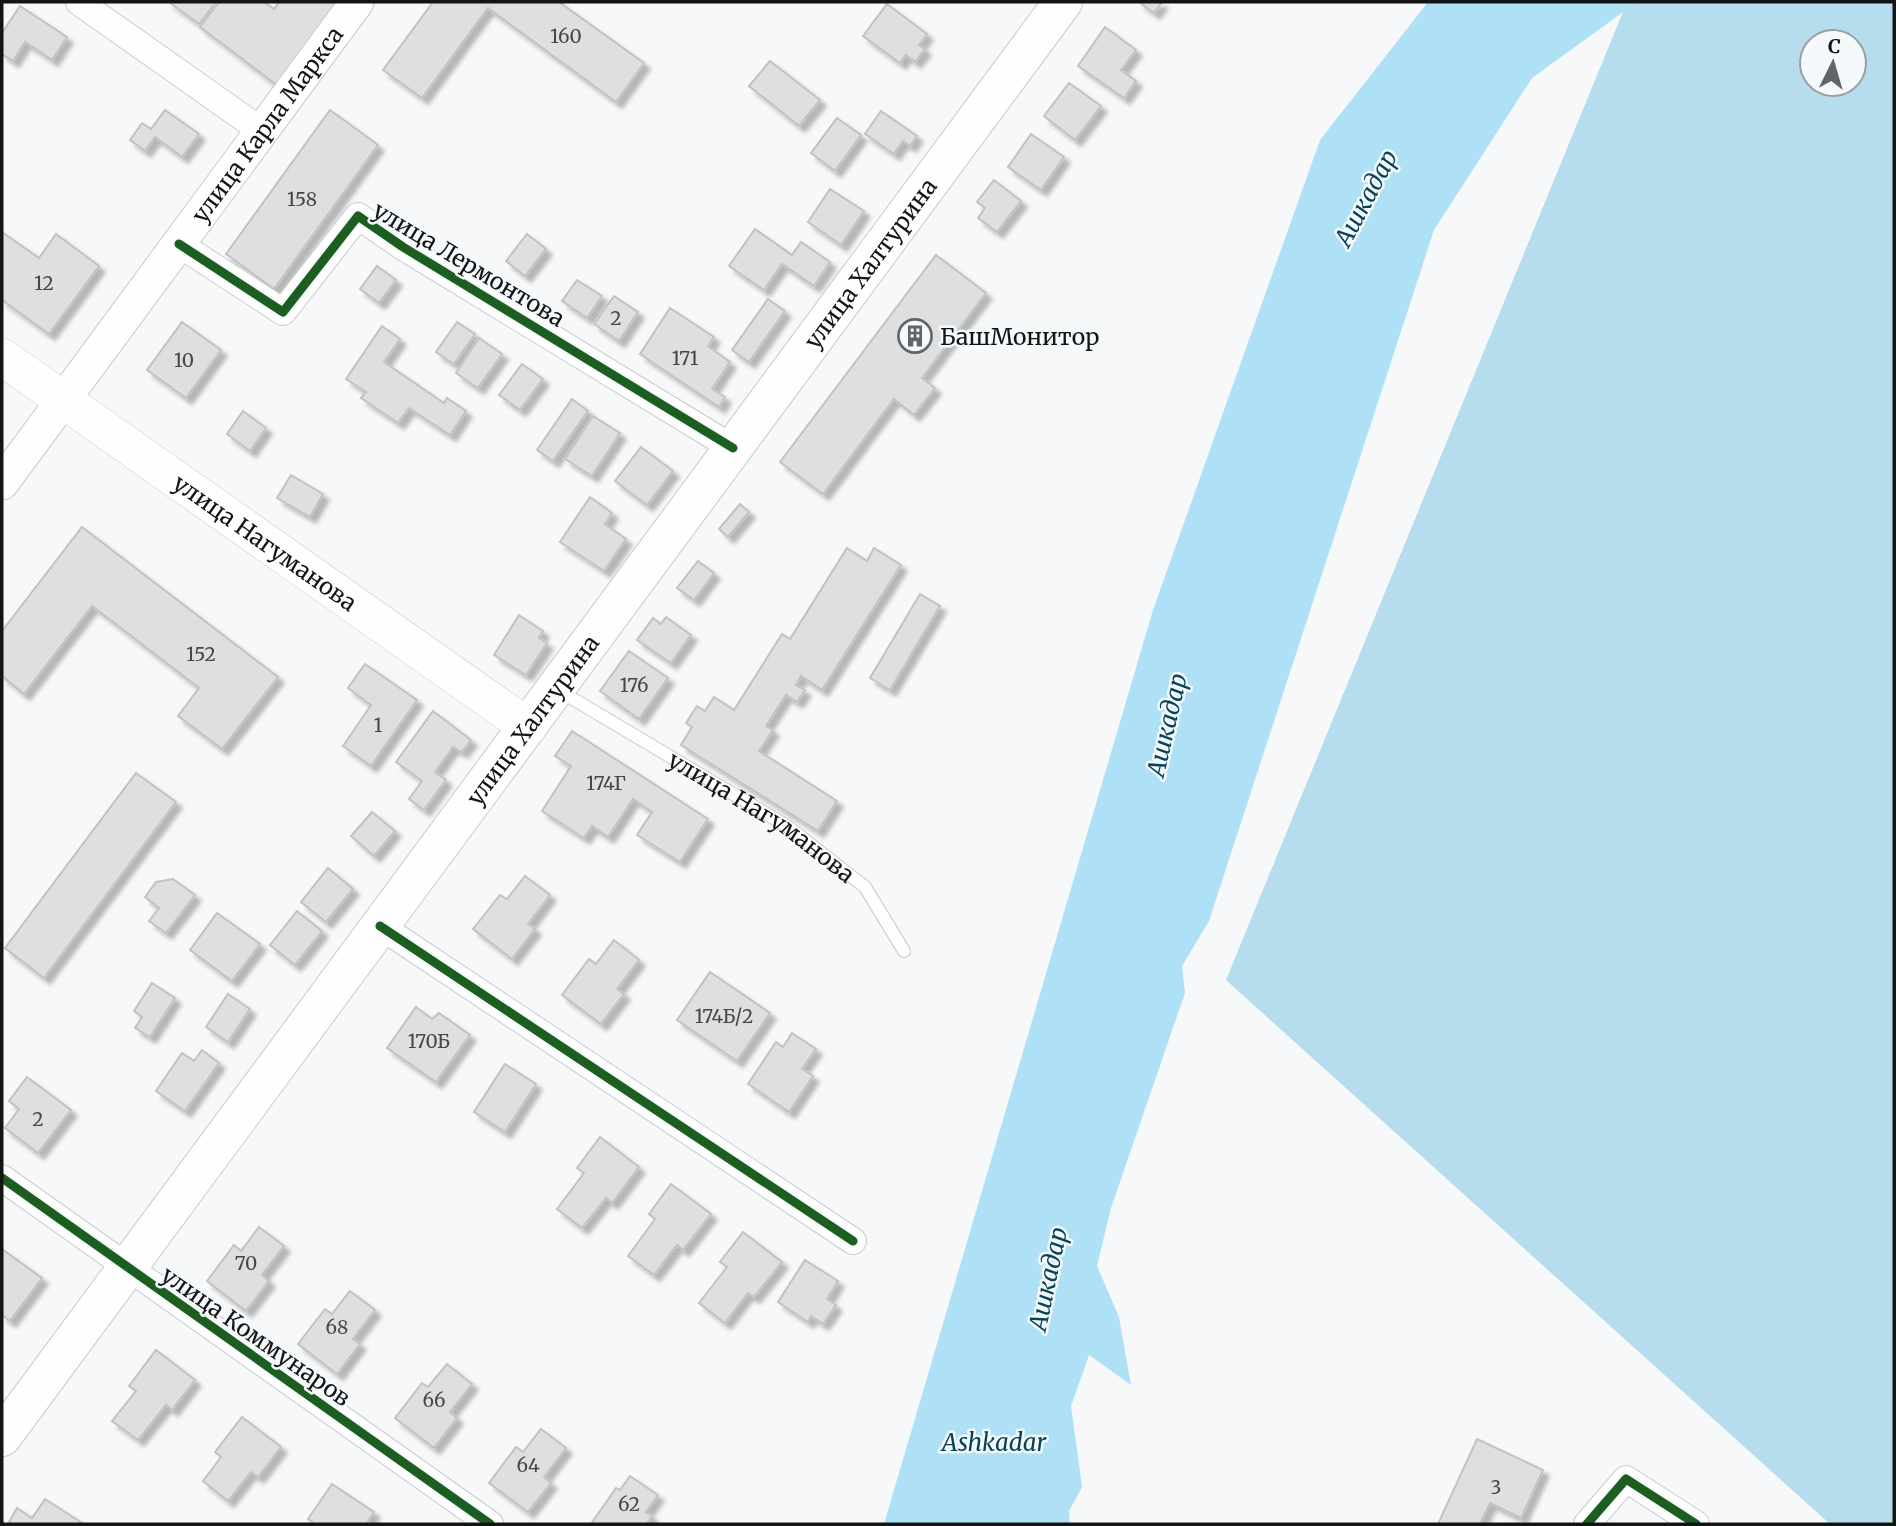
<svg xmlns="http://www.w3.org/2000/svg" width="1896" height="1526" viewBox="0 0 1896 1526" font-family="Merriweather,serif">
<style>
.forest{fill:#b6ddee;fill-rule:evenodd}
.water{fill:#afe1f6}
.building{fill:#dedfe1;stroke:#c1c2c4;stroke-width:2;filter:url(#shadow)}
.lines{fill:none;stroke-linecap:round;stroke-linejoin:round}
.service-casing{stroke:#c9cbcc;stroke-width:14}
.minor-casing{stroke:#c9cbcc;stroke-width:28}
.tertiary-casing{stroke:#c9cbcc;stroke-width:35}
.secondary-casing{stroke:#c9cbcc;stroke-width:38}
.primary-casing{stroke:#c9cbcc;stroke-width:40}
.service{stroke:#fefefe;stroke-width:12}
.minor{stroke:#fefefe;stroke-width:26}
.tertiary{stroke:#fefefe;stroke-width:33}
.secondary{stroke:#fefefe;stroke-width:37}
.primary{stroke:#fefefe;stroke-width:38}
.cycleway-casing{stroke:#f5f9fb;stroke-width:13}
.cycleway{stroke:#1b5e20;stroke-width:9}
.labels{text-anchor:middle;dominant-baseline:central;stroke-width:5;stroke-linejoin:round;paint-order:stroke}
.number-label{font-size:19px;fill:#464848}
.street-label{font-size:23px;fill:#131515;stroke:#f5f9fb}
.poi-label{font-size:23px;fill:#131515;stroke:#f5f9fb;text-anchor:start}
.water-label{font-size:24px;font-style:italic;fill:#064459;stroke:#f5f9fb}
</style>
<defs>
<filter id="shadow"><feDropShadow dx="6" dy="6" stdDeviation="2" flood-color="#0004"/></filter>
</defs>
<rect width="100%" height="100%" fill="#f6f8fa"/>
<path class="forest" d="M1641,2h253v1522h-64l-604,-544 399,-973zM1812,42h42v42h-42z"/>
<path class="water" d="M1428,2h209l-105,76 -98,152 -225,691 -27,45 3,27 -74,215 -14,58 22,51 12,68 -42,-30 -18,51 11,81 -13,24 1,13h-186l269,-914 167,-470z"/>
<g class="building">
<path d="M169,2h47l-17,22z"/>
<path d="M219,2h45l10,7 5,-7h54l6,4 -61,80 -78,-59z"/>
<path d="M433,2h126l85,61 -28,39 -128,-94 -66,90 -39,-28z"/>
<path d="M1139,2h23l-8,11z"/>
<path d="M887,4l40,30 -8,11 6,4 -10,13 -9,-7 -6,8 -37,-27z"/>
<path d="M20,6l47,31 -15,23 -27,-18 -12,19 -11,-7v-21z"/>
<path d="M1105,27l31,23 -15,20 15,11 -12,17 -46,-32z"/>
<path d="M770,61l50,39 -21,26 -50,-40z"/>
<path d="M1069,83l32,23 -26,34 -31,-24z"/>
<path d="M165,110l34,24 -17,23 -27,-20 -10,14 -15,-11 12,-17 9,6z"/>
<path d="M330,110l48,35 -104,144 -48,-35z"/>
<path d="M881,111l36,25 -7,10 -7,-5 -9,13 -29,-20z"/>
<path d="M837,118l24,17 -26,36 -24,-18z"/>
<path d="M1031,134l33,23 -23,33 -33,-23z"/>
<path d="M994,180l27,21 -24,31 -19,-14 7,-10 -8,-6z"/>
<path d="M830,189l34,22 -23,34 -33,-23z"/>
<path d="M755,229l37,26 9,-13 29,20 -16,24 -32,-22 -18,26 -35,-24z"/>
<path d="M2,232l37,26 17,-24 43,32 -50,68 -47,-34z"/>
<path d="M527,234l19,15 -21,27 -19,-15z"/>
<path d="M936,255l50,38 -64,85 13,10 -21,27 -20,-16 -71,95 -43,-32z"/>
<path d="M377,266l19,14 -17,23 -19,-14z"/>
<path d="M577,280l25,16 -15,22 -25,-17z"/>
<path d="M614,296l24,16 -19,29 -25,-17z"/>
<path d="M768,299l17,12 -36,51 -17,-12z"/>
<path d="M670,308l44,29 -6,9 22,16 -18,27 13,8 -6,10 -79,-53z"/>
<path d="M182,322l39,28 -35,48 -39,-28z"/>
<path d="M457,322l18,12 -21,30 -18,-12z"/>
<path d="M382,326l18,13 -16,23 60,41 3,-5 19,13 -16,24 -41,-27 -11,15 -37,-25 5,-6 -20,-13z"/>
<path d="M479,338l23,16 -24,34 -22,-15z"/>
<path d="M522,364l21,15 -23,31 -21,-15z"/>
<path d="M572,399l16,12 -35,50 -16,-11z"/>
<path d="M243,411l23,17 -16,23 -23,-17z"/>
<path d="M593,416l27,17 -28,43 -27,-17z"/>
<path d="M641,447l32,24 -26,34 -32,-24z"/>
<path d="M291,475l32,19 -13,23 -33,-19z"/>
<path d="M590,497l22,16 -7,11 21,15 -22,32 -44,-29z"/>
<path d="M740,504l9,8 -21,25 -9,-8z"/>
<path d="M82,527l196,150 -56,72 -44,-33 21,-28 -107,-82 -68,88 -22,-18v-45z"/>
<path d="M847,548l20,13 7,-13 27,17 -79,125 -21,-14 -5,9 9,5 -8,12 -11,-7 -20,31 7,4 -14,21 78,50 -19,30 -137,-86 11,-18 -6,-4 11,-17 8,5 9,-14 20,13 48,-76 8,5z"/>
<path d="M698,561l16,12 -20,27 -17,-12z"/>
<path d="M920,594l20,12 -50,84 -20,-12z"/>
<path d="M519,615l24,16 -4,7 8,5 -21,32 -32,-20z"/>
<path d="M666,617l25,18 -20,28 -34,-23 16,-22 8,6z"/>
<path d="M629,651l39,27 -29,41 -39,-28z"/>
<path d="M365,664l52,36 -46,66 -28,-20 28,-41 -23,-17z"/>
<path d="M433,711l38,29 -9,12 -9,-5 -18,25 11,8 -22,30 -15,-11 13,-18 -26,-19z"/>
<path d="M572,731l136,88 -28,43 -43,-27 15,-23 -19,-13 -25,38 -16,-11 -8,12 -42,-27 29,-45 -16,-10z"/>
<path d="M136,773l40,29 -132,176 -39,-30z"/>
<path d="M372,812l23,19 -21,25 -23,-20z"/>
<path d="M328,868l25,21 -27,33 -25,-20z"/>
<path d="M525,876l25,19 -22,29 7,5 -23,30 -39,-30 27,-34 7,4z"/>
<path d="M173,879l22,16 -29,38 -17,-12 10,-13 -14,-11 11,-15z"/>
<path d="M297,911l25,20 -27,34 -25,-20z"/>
<path d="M217,913l43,31 -28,37 -42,-31z"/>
<path d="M614,940l25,20 -22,29 7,5 -23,30 -39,-29 27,-36 7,5z"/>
<path d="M710,972l60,41 -33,48 -60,-41z"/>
<path d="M152,983l23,15 -25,39 -15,-9 7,-11 -8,-6z"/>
<path d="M228,994l22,15 -22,33 -22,-15z"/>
<path d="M416,1007l16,12 7,-6 31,22 -34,47 -49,-34z"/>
<path d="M792,1033l24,16 -14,20 11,7 -24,36 -41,-28 28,-42 7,5z"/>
<path d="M202,1050l17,13 -34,48 -29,-20 26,-38 12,8z"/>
<path d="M505,1064l31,20 -31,48 -31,-20z"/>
<path d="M27,1077l44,33 -33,43 -33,-25 14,-19 -10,-8z"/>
<path d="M600,1137l39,30 -27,36 -6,-5 -24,30 -25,-19 27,-36 -7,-5z"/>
<path d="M671,1184l40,30 -28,36 -6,-5 -23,30 -26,-19 27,-37 -6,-5z"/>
<path d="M259,1227l25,19 -22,29 7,6 -23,30 -39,-30 27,-36 7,6z"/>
<path d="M743,1232l39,30 -28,35 -6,-4 -23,30 -26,-20 28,-36 -7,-5z"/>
<path d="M2,1249l40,29 -32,43 -8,-6z"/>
<path d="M805,1260l33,21 -11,18 9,6 -13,19 -12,-8 -3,6 -30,-20z"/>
<path d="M350,1291l25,19 -22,29 7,5 -23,30 -39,-30 27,-35 7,5z"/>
<path d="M156,1350l39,30 -23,30 -6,-5 -28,35 -26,-19 24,-30 -7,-5z"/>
<path d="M447,1364l25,20 -22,28 7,6 -23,30 -39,-30 27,-35 6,4z"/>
<path d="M242,1417l39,30 -23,30 -7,-5 -23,29 -25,-20 18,-24 -6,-5z"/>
<path d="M541,1429l25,19 -22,29 7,6 -23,29 -39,-29 27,-36 7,5z"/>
<path d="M1477,1439l66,31 -22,48 -31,-15 -10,21h-42z"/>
<path d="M630,1476l28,19 -12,17 6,4 -6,8h-55l25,-36 4,2z"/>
<path d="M332,1484l42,28 -8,12h-51l-7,-5z"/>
<path d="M45,1499l37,24 -1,1h-68l-4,-2 8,-14 15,10z"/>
</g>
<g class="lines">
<g class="service-casing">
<g id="service">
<path id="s1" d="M558,690l229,136 78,61 39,64"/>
</g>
</g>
<g class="minor-casing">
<g id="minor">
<path d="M79,2l183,129"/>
<path d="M179,244l104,68 75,-96 45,31 330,201"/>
<path d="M380,926l473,315"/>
<path d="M2,1178l488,346"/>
<path d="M1587,1524l39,-45 70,45"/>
</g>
</g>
<g class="tertiary-casing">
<g id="tertiary">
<path id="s2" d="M2,483l355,-481"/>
</g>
</g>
<g class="secondary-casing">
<g id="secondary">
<path id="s3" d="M2,357l526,370"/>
</g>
</g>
<g class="primary-casing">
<g id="primary">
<path id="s4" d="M2,1437l1061,-1435"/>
</g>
</g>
<use href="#service" class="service"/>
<use href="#minor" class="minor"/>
<use href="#tertiary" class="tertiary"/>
<use href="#secondary" class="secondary"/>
<use href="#primary" class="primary"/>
<g class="cycleway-casing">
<g id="cycleway">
<path d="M179,244l104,68 75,-96 45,31 330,201"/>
<path d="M380,926l473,315"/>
<path d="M2,1178l488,346"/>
<path d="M1587,1524l39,-45 70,45"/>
</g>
</g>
<use href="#cycleway" class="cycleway"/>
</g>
<defs>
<g id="building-ring" transform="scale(1.75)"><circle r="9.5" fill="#f5f9fb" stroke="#626465" stroke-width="1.5"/><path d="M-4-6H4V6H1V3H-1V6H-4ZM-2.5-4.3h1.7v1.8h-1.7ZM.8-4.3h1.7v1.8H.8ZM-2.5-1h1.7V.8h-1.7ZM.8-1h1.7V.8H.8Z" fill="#626465"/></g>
</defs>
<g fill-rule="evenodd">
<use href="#building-ring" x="915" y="336"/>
</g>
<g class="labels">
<g class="number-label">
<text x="566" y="36">160</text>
<text x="302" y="199">158</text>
<text x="44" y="283">12</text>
<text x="616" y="318">2</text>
<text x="685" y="358">171</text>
<text x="184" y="360">10</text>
<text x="201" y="654">152</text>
<text x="634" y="685">176</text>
<text x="378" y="725">1</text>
<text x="606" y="783">174Г</text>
<text x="724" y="1016">174Б/2</text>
<text x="429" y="1041">170Б</text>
<text x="38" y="1119">2</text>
<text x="246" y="1263">70</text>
<text x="337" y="1327">68</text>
<text x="434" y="1400">66</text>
<text x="528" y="1465">64</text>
<text x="1496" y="1487">3</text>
<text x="629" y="1504">62</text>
</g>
<g class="street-label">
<text stroke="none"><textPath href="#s2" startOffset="446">улица Карла Маркса</textPath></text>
<text stroke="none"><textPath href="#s4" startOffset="1460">улица Халтурина</textPath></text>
<text transform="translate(469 264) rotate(31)">улица Лермонтова</text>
<text stroke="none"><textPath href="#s3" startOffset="322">улица Нагуманова</textPath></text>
<text stroke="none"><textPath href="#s4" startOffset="892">улица Халтурина</textPath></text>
<text stroke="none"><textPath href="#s1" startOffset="240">улица Нагуманова</textPath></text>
<text transform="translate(256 1336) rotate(35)">улица Коммунаров</text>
</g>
<g class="poi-label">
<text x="940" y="336">БашМонитор</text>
</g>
<g class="water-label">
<text transform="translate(1366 198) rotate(-62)">Ашкадар</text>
<text transform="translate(1167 725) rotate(-77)">Ашкадар</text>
<text transform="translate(1048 1279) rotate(-78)">Ашкадар</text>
<text x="994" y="1442">Ashkadar</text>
</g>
</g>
<rect width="1896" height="1526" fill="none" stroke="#131515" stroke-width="7"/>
<g transform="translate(1833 63) rotate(5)"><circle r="33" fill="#f5f9fb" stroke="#9b9e9f" stroke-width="2"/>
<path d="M0-5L12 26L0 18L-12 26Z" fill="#626465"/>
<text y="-10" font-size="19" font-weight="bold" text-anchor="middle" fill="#131515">С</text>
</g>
</svg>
